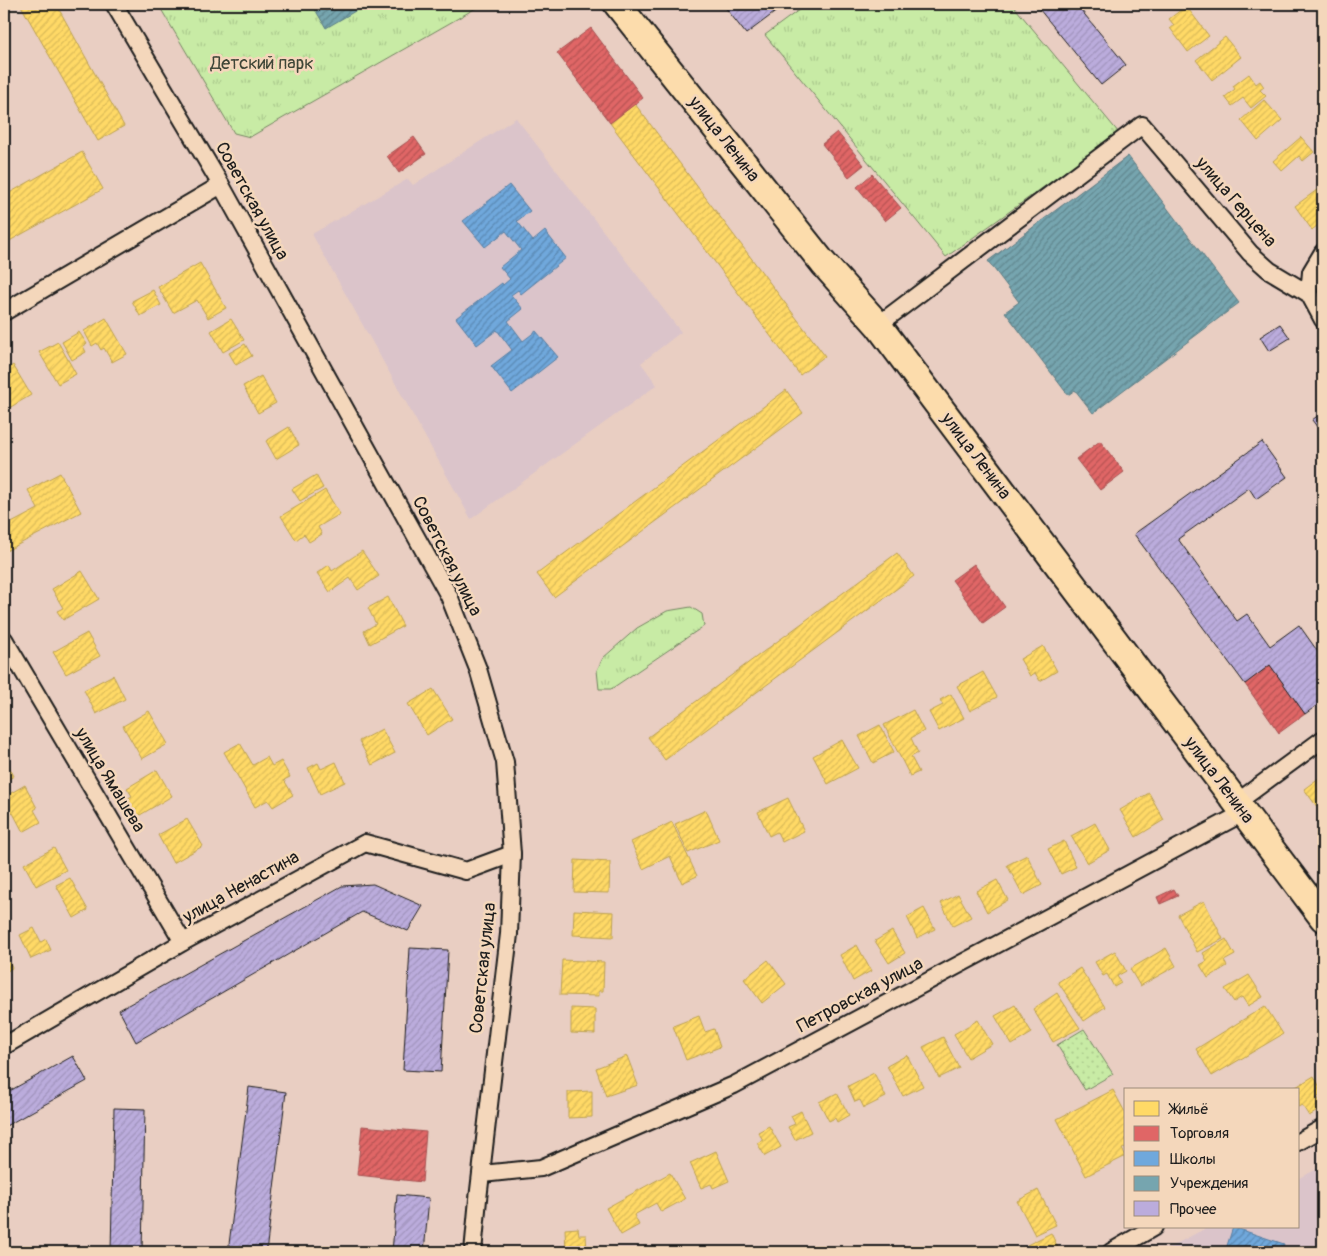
<svg xmlns="http://www.w3.org/2000/svg" width="1327" height="1256" viewBox="0 0 1327 1256" font-family="Pangolin,sans-serif">
<style>
.built{fill:#dbc4ca}
.park{fill:url(#park-tufts);stroke:#728460}
.garden{fill:url(#garden-dots);stroke:#728460}
.homes{fill:url(#homes-hatch);stroke:#bba050}
.shops{fill:url(#shops-hatch);stroke:#a55050}
.schools{fill:url(#schools-hatch);stroke:#567ea2}
.public{fill:url(#public-hatch);stroke:#5b7c83}
.building{fill:url(#building-hatch);stroke:#1c1c1c}
.lines{fill:none;stroke-linecap:round;stroke-linejoin:round}
.minor-casing{stroke:#1c1c1c;stroke-width:20}
.primary-casing{stroke:#1c1c1c;stroke-width:30}
.minor{stroke:#f4d7bb;stroke-width:16}
.primary{stroke:#fcdcac;stroke-width:26}
.labels{text-anchor:middle;dominant-baseline:central;stroke-width:5;stroke-linejoin:round;paint-order:stroke}
.park-label{font-size:18px;fill:#3e4537;stroke:#f4d7bb}
.street-label{font-size:18px;fill:#1c1c1c;stroke:#f4d7bb}
</style>
<defs>
<pattern id="park-tufts" width="24" height="20" patternUnits="userSpaceOnUse" patternTransform="scale(1.25)"><rect width="24" height="20" fill="#c8eba5"/><path d="M3 7l-1-3M5 7V3M7 7l1-3M15 17l-1-3M17 17v-4M19 17l1-3" fill="none" stroke="#abc98d"/></pattern>
<pattern id="garden-dots" width="8" height="8" patternUnits="userSpaceOnUse" patternTransform="scale(1.25)"><rect width="8" height="8" fill="#c8eba5"/><path d="M2 2h.1M6 6h.1" fill="none" stroke="#abc98d" stroke-width="1.8" stroke-linecap="round"/></pattern>
<pattern id="homes-hatch" width="6" height="6" patternUnits="userSpaceOnUse" patternTransform="scale(1.25)"><rect width="6" height="6" fill="#ffd966"/><path d="M-1 1l2-2M0 6l6-6M5 7l2-2" fill="none" stroke="#daba58"/></pattern>
<pattern id="shops-hatch" width="6" height="6" patternUnits="userSpaceOnUse" patternTransform="scale(1.25)"><rect width="6" height="6" fill="#e06666"/><path d="M-1 1l2-2M0 6l6-6M5 7l2-2" fill="none" stroke="#b55353"/></pattern>
<pattern id="schools-hatch" width="6" height="6" patternUnits="userSpaceOnUse" patternTransform="scale(1.25)"><rect width="6" height="6" fill="#6fa8dc"/><path d="M-1 1l2-2M0 6l6-6M5 7l2-2" fill="none" stroke="#5a88b2"/></pattern>
<pattern id="public-hatch" width="6" height="6" patternUnits="userSpaceOnUse" patternTransform="scale(1.25)"><rect width="6" height="6" fill="#76a5af"/><path d="M-1 1l2-2M0 6l6-6M5 7l2-2" fill="none" stroke="#60868e"/></pattern>
<pattern id="building-hatch" width="6" height="6" patternUnits="userSpaceOnUse" patternTransform="scale(1.25)"><rect width="6" height="6" fill="#bbacdc"/><path d="M-1 1l2-2M0 6l6-6M5 7l2-2" fill="none" stroke="#a093bc"/></pattern>
</defs>
<rect width="100%" height="100%" fill="#e9cec2"/>
<filter id="ink" filterUnits="userSpaceOnUse"><feTurbulence type="fractalNoise" baseFrequency=".02" numOctaves="2"/><feDisplacementMap in="SourceGraphic" scale="10" xChannelSelector="R" yChannelSelector="G"/><feConvolveMatrix kernelMatrix="1 2 1 2 8 2 1 2 1" color-interpolation-filters="sRGB"/></filter>
<g filter="url(#ink)">
<g class="built">
<path d="M516,118l165,214 -40,31 16,22 -186,134 -159,-285 96,-55 5,6z"/>
<path d="M1323,1166v86h-162l47,-25h90v-48z"/>
</g>
<g class="park">
<path d="M158,4h325l-233,133 -16,-4z"/>
<path d="M807,4h205l107,129 -173,124 -181,-222z"/>
<path d="M691,607l11,7 2,12 -93,63h-12l-2,-19 6,-12 34,-30 30,-17z"/>
</g>
<path class="garden" d="M1084,1029l29,45 -28,16 -28,-45z"/>
<g class="homes">
<path d="M20,4h36l68,122 -26,15z"/>
<path d="M1186,6l23,30 -21,16 -18,-24 4,-3 -5,-6z"/>
<path d="M1225,37l16,20 -29,23 -16,-20z"/>
<path d="M1249,74l7,10 4,-3 4,6 -4,3 6,6 -15,12 -8,-10 -11,8 -7,-9 10,-8 -2,-3z"/>
<path d="M1264,100l18,20 -24,21 -17,-21z"/>
<path d="M635,104l190,252 -25,19 -190,-252z"/>
<path d="M1301,137l13,15 -11,9 -4,-5 -17,15 -9,-10z"/>
<path d="M82,152l21,37 -99,55v-48z"/>
<path d="M1321,187l2,4v30l-11,9 -17,-24z"/>
<path d="M200,263l26,45 -18,10 -11,-18 -24,13 -15,-26z"/>
<path d="M153,290l8,15 -21,11 -8,-15z"/>
<path d="M106,318l21,36 -15,8 -8,-14 -3,2 -4,-7 -5,3 -8,-15z"/>
<path d="M231,319l13,21 -21,12 -12,-21z"/>
<path d="M79,332l8,12 -4,2 3,6 -14,8 -10,-18z"/>
<path d="M58,342l18,32 -18,10 -19,-32z"/>
<path d="M245,344l7,12 -16,9 -7,-12z"/>
<path d="M13,365l18,30 -27,16v-40z"/>
<path d="M261,376l15,27 -18,10 -15,-27z"/>
<path d="M786,390l17,23 -249,184 -17,-23z"/>
<path d="M289,427l10,18 -23,14 -10,-18z"/>
<path d="M60,473l21,39 -77,40v-25l34,-18 -10,-19z"/>
<path d="M316,475l7,13 -23,13 -8,-12z"/>
<path d="M325,490l15,24 -22,13 4,7 -13,8 -5,-8 -8,6 -15,-24z"/>
<path d="M362,551l17,25 -21,14 -8,-12 -20,14 -13,-19 12,-8 3,6z"/>
<path d="M897,553l17,23 -249,184 -17,-23z"/>
<path d="M82,571l17,28 -36,21 -6,-9 6,-3 -11,-19z"/>
<path d="M388,597l15,29 -33,18 -6,-13 12,-7 -8,-16z"/>
<path d="M87,633l13,23 -34,18 -13,-22z"/>
<path d="M1043,646l14,25 -17,10 -5,-8 -5,3 -10,-17z"/>
<path d="M983,672l14,25 -27,14 -13,-25z"/>
<path d="M113,675l12,24 -29,15 -12,-24z"/>
<path d="M433,689l19,30 -25,16 -19,-31z"/>
<path d="M951,694l13,24 -25,13 -10,-19 14,-7 -3,-5z"/>
<path d="M913,710l11,21 -13,7 7,15 -7,4 8,15 -9,4 -26,-51z"/>
<path d="M149,711l19,33 -26,15 -19,-33z"/>
<path d="M880,725l14,27 -21,11 -14,-27z"/>
<path d="M382,729l13,24 -23,12 -13,-24z"/>
<path d="M842,740l16,28 -30,16 -15,-28z"/>
<path d="M240,743l13,22 14,-8 5,9 9,-5 9,16 -6,3 9,15 -20,12 -5,-7 -13,7 -31,-55z"/>
<path d="M4,757l10,19 -10,6z"/>
<path d="M336,762l9,20 -25,12 -12,-26 10,-5 3,6z"/>
<path d="M157,770l15,26 -42,25 -11,-18 13,-7 -5,-8z"/>
<path d="M1323,775v40l-19,-26z"/>
<path d="M25,785l12,23 -3,2 7,12 -18,10 -10,-19 -9,5v-21z"/>
<path d="M1149,793l15,27 -28,17 -16,-27z"/>
<path d="M788,798l16,33 -22,11 -5,-10 -8,4 -11,-24z"/>
<path d="M706,810l13,30 -31,13 -13,-29z"/>
<path d="M187,819l16,27 -30,17 -15,-28z"/>
<path d="M672,822l25,54 -15,7 -12,-27 -27,13 -12,-27z"/>
<path d="M1095,823l15,27 -23,13 -16,-27z"/>
<path d="M1064,841l12,26 -15,7 -13,-25z"/>
<path d="M54,848l12,22 -30,16 -12,-22z"/>
<path d="M1027,855l15,30 -19,10 -16,-30z"/>
<path d="M575,860l35,2 -1,31 -35,-1z"/>
<path d="M70,878l18,32 -14,8 -18,-33z"/>
<path d="M997,880l11,20 -21,12 -11,-21z"/>
<path d="M958,894l13,23 -18,9 -12,-23z"/>
<path d="M1204,901l19,38 -26,13 -19,-37z"/>
<path d="M924,908l11,21 -18,9 -10,-21z"/>
<path d="M574,910l40,2 -1,25 -40,-2z"/>
<path d="M34,928l7,14 5,-3 5,11 -20,9 -11,-24z"/>
<path d="M892,931l13,22 -16,10 -14,-22z"/>
<path d="M1226,939l9,16 -11,6 3,5 -19,12 -8,-13 7,-4 -4,-8z"/>
<path d="M857,945l14,26 -18,10 -13,-26z"/>
<path d="M1166,948l10,18 -36,20 -10,-17z"/>
<path d="M1115,951l11,20 -9,5 4,7 -7,4 -7,-13 -4,2 -8,-14z"/>
<path d="M4,953l8,15 -8,5z"/>
<path d="M562,960l42,2 -1,29h-4v5l-39,-1z"/>
<path d="M768,960l18,24 -24,19 -18,-24z"/>
<path d="M1080,968l25,39 -21,14 -26,-39z"/>
<path d="M1249,975l14,22 -15,9 -6,-9 -8,5 -9,-13z"/>
<path d="M1057,993l23,35 -27,14 -20,-33z"/>
<path d="M1015,1005l17,28 -20,12 -17,-29z"/>
<path d="M1265,1006l18,28 -71,42 -16,-27z"/>
<path d="M571,1008l24,1v25l-24,-1z"/>
<path d="M699,1016l6,16 9,-3 6,18 -34,13 -13,-34z"/>
<path d="M978,1020l14,24 -24,14 -14,-24z"/>
<path d="M943,1037l16,31 -20,10 -16,-31z"/>
<path d="M907,1055l16,31 -20,10 -16,-30z"/>
<path d="M627,1056l11,29 -32,11 -10,-28z"/>
<path d="M874,1073l12,24 -22,11 -4,-8 -5,2 -7,-16z"/>
<path d="M1314,1076l9,17 -6,4 6,11 -14,8 -7,-11 -4,2v-17h-7z"/>
<path d="M1113,1090l13,24v33l-4,2 4,7 -40,20 -29,-57z"/>
<path d="M592,1091v26l-24,1v-26z"/>
<path d="M837,1093l12,22 -12,7 -2,-4 -6,3 -10,-19z"/>
<path d="M801,1111l10,21 -16,8 -7,-13 7,-3 -4,-8z"/>
<path d="M769,1126l12,21 -16,9 -8,-13 6,-3 -5,-8z"/>
<path d="M716,1151l13,30 -16,7 -2,-4 -10,4 -11,-25z"/>
<path d="M670,1173l15,26 -24,13 -5,-9 -22,12 5,10 -18,10 -15,-27z"/>
<path d="M1038,1190l18,35 -21,10 -18,-34z"/>
<path d="M578,1228l1,7h7l1,17h-21l-1,-23z"/>
<path d="M1051,1233l8,17 -5,2h-23l-4,-7z"/>
</g>
<g class="shops">
<path d="M591,28l52,70 -33,25 -53,-70z"/>
<path d="M837,132l27,33 -15,12 -27,-33z"/>
<path d="M414,137l12,17 -27,19 -12,-17z"/>
<path d="M872,174l29,34 -16,13 -28,-34z"/>
<path d="M1100,441l24,31 -24,18 -24,-31z"/>
<path d="M974,564l31,43 -22,16 -31,-43z"/>
<path d="M1270,665l35,49 -26,19 -34,-49z"/>
<path d="M1174,889l4,7 -18,8 -3,-7z"/>
<path d="M362,1126l64,6 -4,50 -65,-7z"/>
</g>
<g class="schools">
<path d="M509,185l21,26 -13,10 16,20 12,-10 21,27 -45,36 -3,-4 -7,5 12,14 -15,12 15,20 13,-10 22,26 -46,36 -21,-27 21,-16 -15,-20 -20,15 -21,-27 46,-35 1,2 7,-6 -10,-12 21,-17 -15,-19 -21,16 -22,-26z"/>
<path d="M1233,1227l51,17 -2,8h-57z"/>
</g>
<g class="public">
<path d="M307,4h54l1,3 -36,21 -13,-22 -4,1z"/>
<path d="M1128,156l111,147 -146,110 -18,-23 -7,5 -63,-83 14,-10 -31,-41z"/>
</g>
<g class="building">
<path d="M730,4h56l-40,30 -21,-27z"/>
<path d="M1035,4h41l50,61 -25,20z"/>
<path d="M1280,324l10,14 -21,13 -9,-14z"/>
<path d="M1323,412v23l-11,-15z"/>
<path d="M1262,442l25,35 -31,22 -7,-11 -71,51 59,82 10,-7 23,32 29,-21 24,34v10l-5,4 5,8v20l-18,13 -35,-49 -25,19 -111,-150z"/>
<path d="M373,884l50,22 -15,25 -46,-19 -226,130 -17,-32 223,-124z"/>
<path d="M410,948l38,2 -7,122 -38,-2z"/>
<path d="M73,1056l14,25 -83,46v-33z"/>
<path d="M249,1087l37,5 -20,160h-38z"/>
<path d="M114,1108l31,1 -3,143h-31z"/>
<path d="M397,1195l32,3 -5,54h-32z"/>
</g>
<g class="lines">
<g class="minor-casing">
<g id="minor">
<path d="M114,4l107,181 228,411 29,73 27,93 7,92 -3,80 -31,265 -5,53"/>
<path d="M1309,294l2,-22 12,-20"/>
<path d="M4,312l217,-127"/>
<path d="M878,325l264,-200 108,128 19,17 40,24 14,26"/>
<path d="M4,639l179,303"/>
<path d="M1236,803l87,-64"/>
<path d="M4,1046l179,-104 182,-99 101,28 46,-17"/>
<path d="M1298,1142l25,-14"/>
<path d="M482,1174l59,-6 193,-83 509,-272"/>
<path d="M1111,1252l43,-25"/>
</g>
</g>
<g class="primary-casing">
<path id="primary" d="M617,4l206,259 55,62 445,593"/>
</g>
<use href="#minor" class="minor"/>
<use href="#primary" class="primary"/>
</g>
</g>
<g class="labels">
<g class="park-label">
<text x="262" y="63">Детский парк</text>
</g>
<g class="street-label">
<text transform="translate(724 139) rotate(52)">улица Ленина</text>
<text transform="translate(252 201) rotate(61)">Советская улица</text>
<text transform="translate(1236 202) rotate(49)">улица Герцена</text>
<text transform="translate(976 456) rotate(53)">улица Ленина</text>
<text transform="translate(447 556) rotate(63)">Советская улица</text>
<text transform="translate(110 780) rotate(59)">улица Ямашева</text>
<text transform="translate(1219 780) rotate(53)">улица Ленина</text>
<text transform="translate(241 887) rotate(-29)">улица Ненастина</text>
<text transform="translate(483 968) rotate(-84)">Советская улица</text>
<text transform="translate(860 995) rotate(-28)">Петровская улица</text>
</g>
</g>
<rect width="1327" height="1256" fill="none" stroke="#f4d7bb" stroke-width="20"/>
<rect x="10" y="10" width="1307" height="1236" fill="none" stroke="#1c1c1c" stroke-width="2" filter="url(#ink)"/>
<rect x="1124" y="1088" width="175" height="140" fill="#f4d7bb" stroke="#9e8c7b"/>
<rect x="1134" y="1101" width="25" height="15" fill="#ffd966" stroke="#9e8c7b"/>
<text x="1170" y="1114" font-size="15" fill="#1c1c1c">Жильё</text>
<rect x="1134" y="1126" width="25" height="15" fill="#e06666" stroke="#9e8c7b"/>
<text x="1170" y="1138" font-size="15" fill="#1c1c1c">Торговля</text>
<rect x="1134" y="1151" width="25" height="15" fill="#6fa8dc" stroke="#9e8c7b"/>
<text x="1170" y="1164" font-size="15" fill="#1c1c1c">Школы</text>
<rect x="1134" y="1176" width="25" height="15" fill="#76a5af" stroke="#9e8c7b"/>
<text x="1170" y="1188" font-size="15" fill="#1c1c1c">Учреждения</text>
<rect x="1134" y="1201" width="25" height="15" fill="#bbacdc" stroke="#9e8c7b"/>
<text x="1170" y="1214" font-size="15" fill="#1c1c1c">Прочее</text>
</svg>
